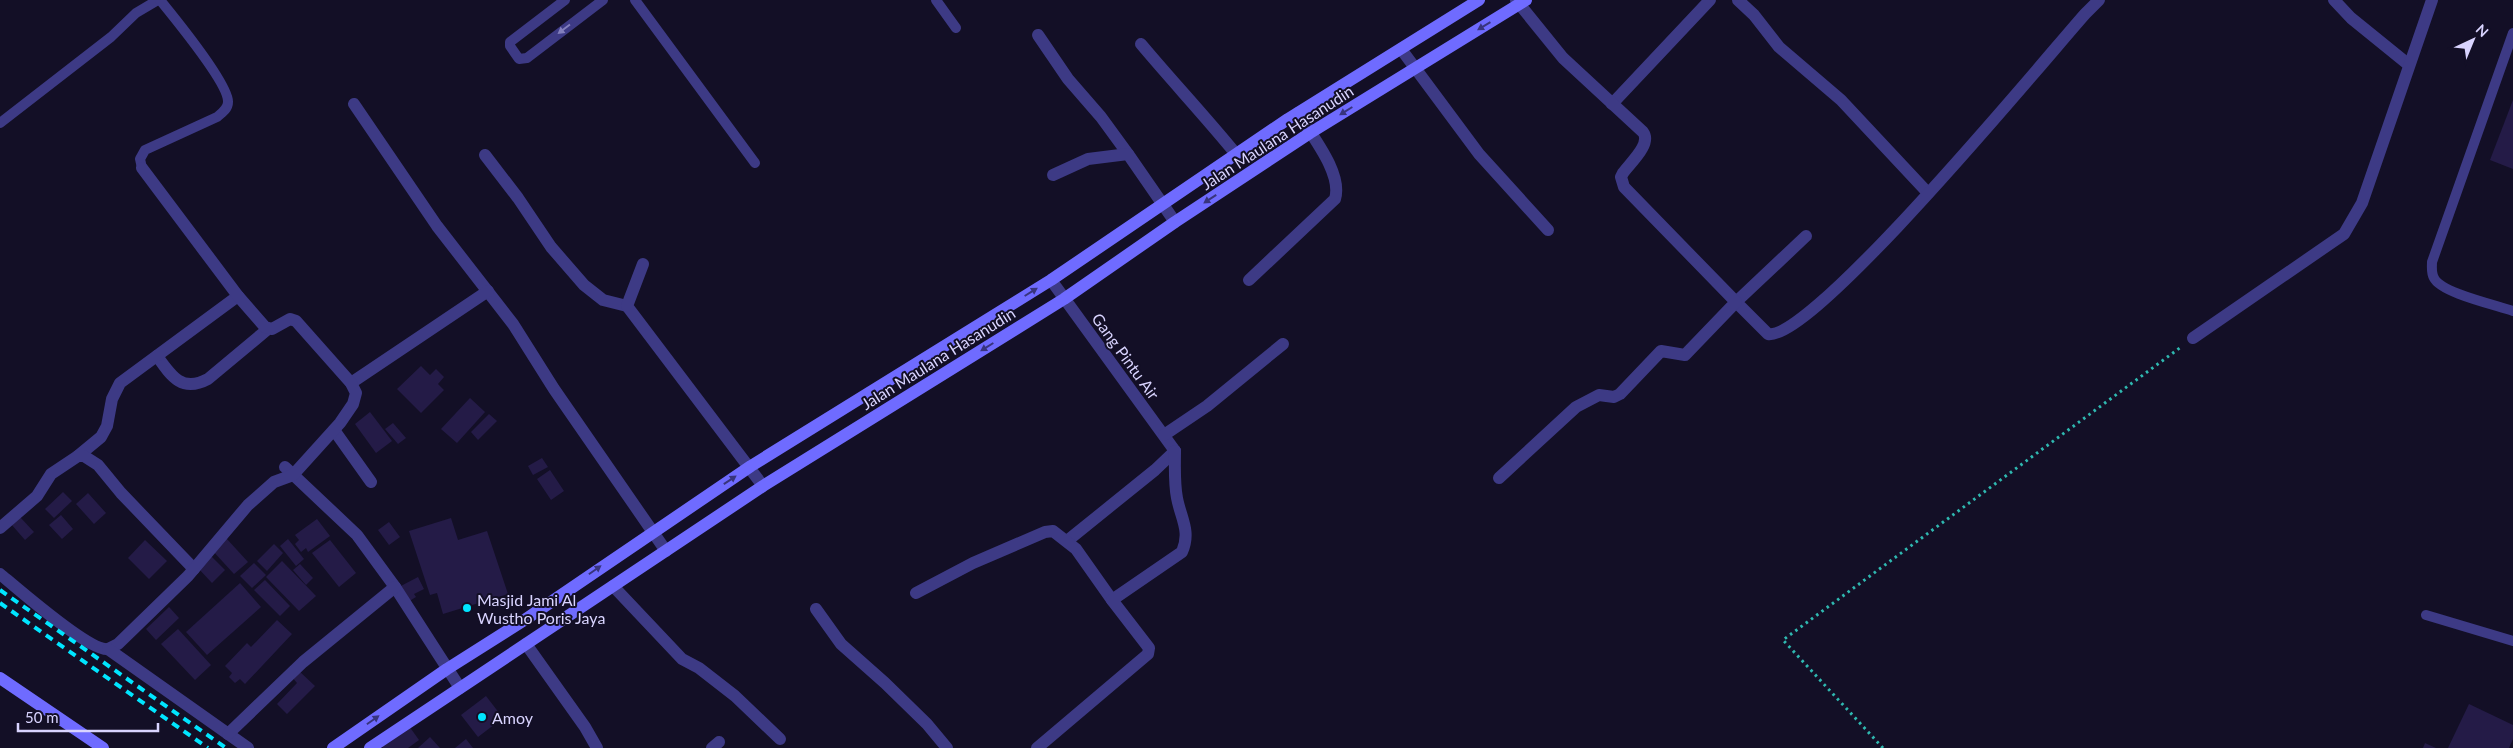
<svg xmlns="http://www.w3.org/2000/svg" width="2513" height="748" viewBox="0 0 2513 748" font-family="Lato,sans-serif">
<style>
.building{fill:#241b47}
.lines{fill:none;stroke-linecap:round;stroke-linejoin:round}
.path{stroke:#2fb8b0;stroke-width:3;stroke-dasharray:2.5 4;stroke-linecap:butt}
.lane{stroke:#3d3a85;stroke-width:10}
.street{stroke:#3d3a85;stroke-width:12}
.secondary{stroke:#6f6bff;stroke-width:12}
.rail{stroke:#00e5ff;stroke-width:4;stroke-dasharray:8 6;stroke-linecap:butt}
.oneway{fill:#38347d}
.oneway2{fill:#837fbc}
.poi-dot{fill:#00e5ff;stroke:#130f26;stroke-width:2}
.labels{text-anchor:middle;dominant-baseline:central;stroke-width:4;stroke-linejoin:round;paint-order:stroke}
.street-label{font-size:16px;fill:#d9d4ff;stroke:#130f26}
.poi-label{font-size:16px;fill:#d9d4ff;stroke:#130f26;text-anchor:start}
</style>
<rect width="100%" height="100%" fill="#130f26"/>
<g class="building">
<path d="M2513,100v69l-23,-9z"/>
<path d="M421,366l9,9 6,-6 8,8 -6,7 6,6 -23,23 -24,-24z"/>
<path d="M470,398l15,14 -28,31 -16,-14z"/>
<path d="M370,412l22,29 -16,12 -21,-29z"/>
<path d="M489,414l8,7 -19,19 -7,-8z"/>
<path d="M393,423l13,15 -8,6 -13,-15z"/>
<path d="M542,458l6,9 -15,8 -5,-9z"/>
<path d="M550,470l14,21 -13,9 -14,-21z"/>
<path d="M63,492l9,9 -18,17 -9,-9z"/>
<path d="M88,493l18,20 -12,11 -18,-20z"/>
<path d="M61,515l12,14 -11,10 -13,-14z"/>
<path d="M20,517l14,15 -9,8 -14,-16z"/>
<path d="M451,518l7,22 29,-9 21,63 -65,20 -6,-21 -7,2 -21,-64z"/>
<path d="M317,519l13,17 -22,16 -2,-4 -5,4 -6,-8 4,-4 -4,-5z"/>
<path d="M389,522l11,15 -11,8 -11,-15z"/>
<path d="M226,538l22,24 -14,12 -22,-24z"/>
<path d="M288,539l16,20 -8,7 -16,-20z"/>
<path d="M145,540l22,21 -18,18 -21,-21z"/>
<path d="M330,540l26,33 -17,14 -27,-34z"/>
<path d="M274,544l9,9 -16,18 -10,-10z"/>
<path d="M210,555l15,15 -13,13 -15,-16z"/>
<path d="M282,561l34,35 -17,15 -33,-34z"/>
<path d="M254,563l12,12 -14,13 -12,-12z"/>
<path d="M300,564l13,14 -7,7 -13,-15z"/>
<path d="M418,577l6,12 -10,5 2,3 -10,6 -9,-15z"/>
<path d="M265,580l25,26 -10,10 -26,-26z"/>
<path d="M240,583l21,24 -54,48 -21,-23z"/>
<path d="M169,607l10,11 -23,22 -10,-11z"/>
<path d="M277,620l15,14 -47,50 -5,-5 -5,4 -6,-6 3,-4 -7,-7 22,-23 4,4z"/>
<path d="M178,629l33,36 -16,15 -34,-36z"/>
<path d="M299,671l16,15 -28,28 -10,-10 20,-21 -5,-6z"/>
<path d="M486,696l17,22 -25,19 -17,-22z"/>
<path d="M2469,704l44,21v14l-4,9h-61z"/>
<path d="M409,726l10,14 -11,8h-25l-2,-3z"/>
<path d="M430,737l10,11h-22z"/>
<path d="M466,739l7,9h-18z"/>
<path d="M2425,743l11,5h-13z"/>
</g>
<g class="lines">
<path class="path" d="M1883,748l-100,-108 398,-293"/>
<g class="lane">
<path d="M565,0l-55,42v4l9,13 8,-1 76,-58"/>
<path d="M635,0l120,163"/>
<path d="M936,0l20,28"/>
<path d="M2513,33l-81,229c0,5 -1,11 2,16 7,15 62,27 79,33"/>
<path d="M0,123l111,-86 25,-24 22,-13"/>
<path d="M142,168l-2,-9 5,-9 72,-33c5,-4 11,-8 11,-15 1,-18 -55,-86 -68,-102"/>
<path d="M2426,615l87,26"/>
</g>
<g class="street">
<path d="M1738,0l16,15 25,32 62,53 87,93"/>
<path d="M2334,0l17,18 58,47"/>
<path d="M1038,35l30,44 33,38 27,37"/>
<path d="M1141,44c31,37 64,72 95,110"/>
<path d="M1401,49l78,105 69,76"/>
<path d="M354,104l83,122 76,98 41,65 112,162"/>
<path d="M1612,104l98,-104"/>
<path d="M485,155l33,43 33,49 33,38 19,15 24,6"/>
<path d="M1053,175l35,-16 40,-5 47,68"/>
<path d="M1806,236l-70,66 32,32c44,8 277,-275 317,-320l14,-14"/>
<path d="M643,264l-16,42 136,180"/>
<path d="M1051,280l124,171"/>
<path d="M1249,280l86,-81c8,-26 -24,-64 -37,-86"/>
<path d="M2193,338l151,-104 18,-31 70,-203"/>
<path d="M157,356c14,20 25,37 51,23l60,-50"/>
<path d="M351,383l137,-92"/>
<path d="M334,430l37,52"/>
<path d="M1164,435l43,-29 76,-62"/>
<path d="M78,456l23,-19 6,-11 5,-27 8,-16 118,-87"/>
<path d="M285,467l72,68 38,52 65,101"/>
<path d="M1499,478l77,-71 23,-12 15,2 6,-3 41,-43 24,4 51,-53 -112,-115 -3,-10 2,-4c7,-10 29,-29 20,-41l-80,-74 -47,-58"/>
<path d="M0,528l37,-32 14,-22 27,-18h6l14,9 23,28 73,76"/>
<path d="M1067,541l88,-71 20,-19"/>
<path d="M0,574c18,15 90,78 108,75l10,-5 70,-68 60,-71 26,-23 19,-7 47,-52 13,-19 3,-11 -5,-10 -55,-62 -6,-2 -18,10 -7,-2 -27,-31 -96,-128"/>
<path d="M613,586l69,73 17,9 36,28 45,43"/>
<path d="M916,593l57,-30 72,-31 8,-1 23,18 36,51"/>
<path d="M816,609l25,35 44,39 42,41 20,24"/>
<path d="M526,644l59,83 12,21"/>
<path d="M108,649l140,99"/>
<path d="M228,734l75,-72 92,-75"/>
<path d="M712,748l7,-6"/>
<path d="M1037,748l111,-94 1,-6 -37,-48 70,-48c9,-21 -1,-33 -5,-54 -3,-15 -2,-32 -2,-47"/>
</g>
<g class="secondary">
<path d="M0,678l103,70"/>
<path d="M333,748l114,-79 79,-50 225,-153 300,-186 237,-161 191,-119"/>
<path d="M370,748l393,-262 301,-187 111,-77 135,-89 216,-133"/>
</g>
<g class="rail">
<path d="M0,590l226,158"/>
<path d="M0,603l208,145"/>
</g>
</g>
<defs><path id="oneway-solid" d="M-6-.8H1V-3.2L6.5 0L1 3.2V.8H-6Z" transform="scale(1.25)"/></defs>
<g class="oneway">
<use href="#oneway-solid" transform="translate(1484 26) rotate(149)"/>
<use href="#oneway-solid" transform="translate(1346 111) rotate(148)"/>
<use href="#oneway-solid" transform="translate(1210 199) rotate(147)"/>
<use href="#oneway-solid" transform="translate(1031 292) rotate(-32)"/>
<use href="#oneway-solid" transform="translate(987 347) rotate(148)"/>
<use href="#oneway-solid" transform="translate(730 480) rotate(-34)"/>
<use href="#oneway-solid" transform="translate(595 570) rotate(-35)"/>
<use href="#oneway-solid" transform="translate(373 720) rotate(-35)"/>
</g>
<use class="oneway2" href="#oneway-solid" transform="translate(564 29) rotate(143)"/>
<g class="poi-dot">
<circle cx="467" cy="608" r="5"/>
<circle cx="482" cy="717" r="5"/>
</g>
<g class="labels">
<g class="street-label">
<text transform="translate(1277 137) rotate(-33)">Jalan Maulana Hasanudin</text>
<text transform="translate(1126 356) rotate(54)">Gang Pintu Air</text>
<text transform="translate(938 358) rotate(-32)">Jalan Maulana Hasanudin</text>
</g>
<g class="poi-label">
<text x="477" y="599">Masjid Jami Al<tspan x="477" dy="18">Wustho Poris Jaya</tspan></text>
<text x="492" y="717">Amoy</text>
</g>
</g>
<g transform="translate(2473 40) rotate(44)" stroke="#130f26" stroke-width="4" paint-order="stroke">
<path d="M0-4L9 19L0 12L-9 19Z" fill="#d9d4ff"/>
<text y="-8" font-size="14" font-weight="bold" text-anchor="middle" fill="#d9d4ff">N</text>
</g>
<path d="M18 723v8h140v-8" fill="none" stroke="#d9d4ff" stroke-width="2.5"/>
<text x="25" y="723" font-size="15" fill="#d9d4ff" stroke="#130f26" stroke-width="4" paint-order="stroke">50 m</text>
</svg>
